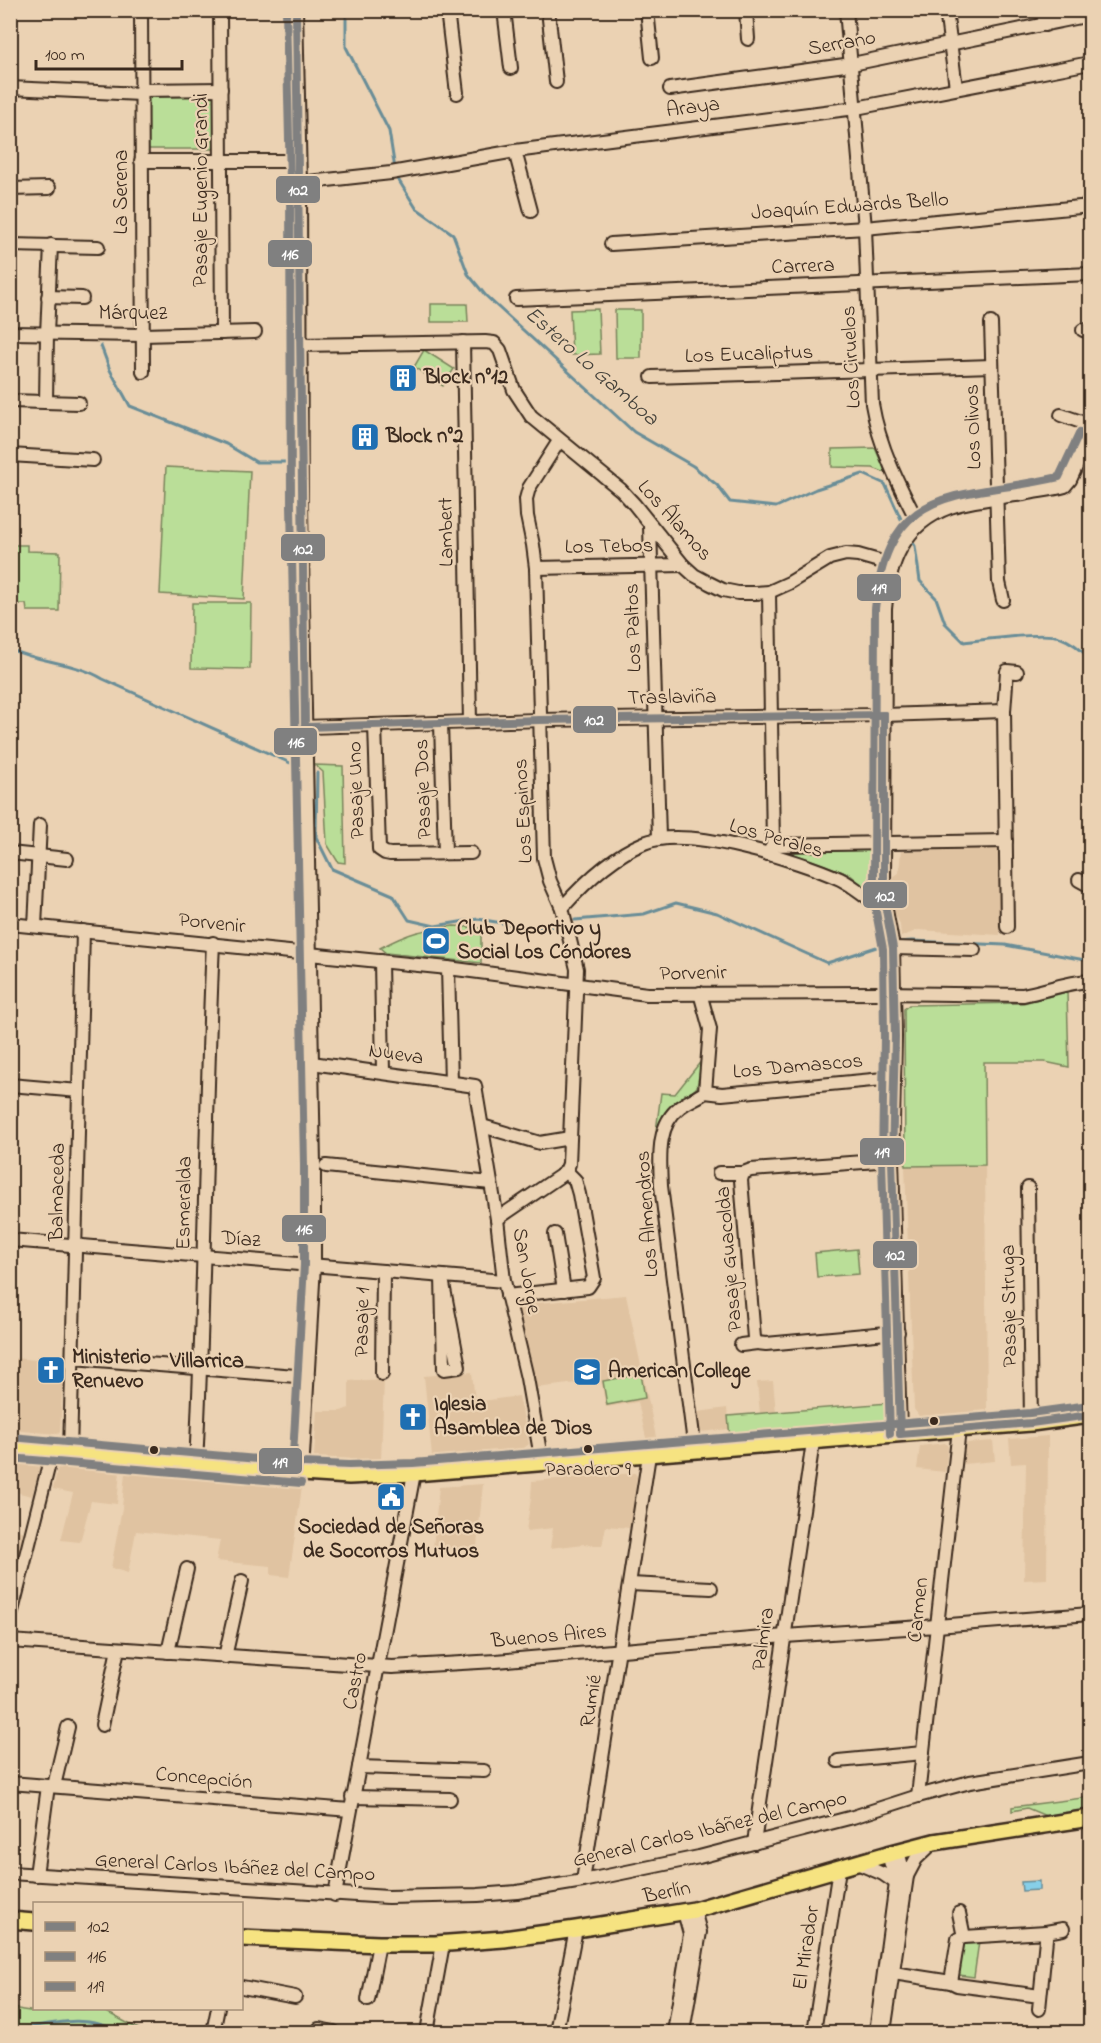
<svg xmlns="http://www.w3.org/2000/svg" width="1101" height="2043" viewBox="0 0 1101 2043" font-family="'Indie Flower',sans-serif">
<style>
.built{fill:#e0c3a1}
.green{fill:#bade98;stroke:#7a845b;stroke-width:1.5}
.water{fill:#87cfe8;stroke:#698d97;stroke-width:1.5}
.lines{fill:none;stroke-linecap:round;stroke-linejoin:round}
.stream{stroke:#698d97;stroke-width:3}
.minor-casing{stroke:#3b2a1e;stroke-width:16}
.major-casing{stroke:#3b2a1e;stroke-width:20}
.minor{stroke:#ebd2b3;stroke-width:12}
.major{stroke:#f6e381;stroke-width:15}
.bus-1-casing{stroke:#ebd2b3;stroke-width:12}
.bus-2-casing{stroke:#ebd2b3;stroke-width:12}
.bus-3-casing{stroke:#ebd2b3;stroke-width:12}
.bus-1{stroke:#808080;stroke-width:8}
.bus-2{stroke:#808080;stroke-width:8}
.bus-3{stroke:#808080;stroke-width:8}
.bus-dot{fill:#3b2a1e;stroke:#ebd2b3;stroke-width:2}
.labels{text-anchor:middle;dominant-baseline:central;stroke-width:4.5;stroke-linejoin:round;paint-order:stroke}
.bus-label{font-size:20px;fill:#3b2a1e;stroke:#ebd2b3}
.street-label{font-size:21px;fill:#3b2a1e;stroke:#ebd2b3}
.poi-label{font-size:21px;font-weight:bold;fill:#3b2a1e;stroke:#ebd2b3;text-anchor:start}
.water-label{font-size:22px;font-style:italic;fill:#46433c;stroke:#ebd2b3}
.neighbourhood-label{font-size:22px;font-weight:bold;fill:#3b2a1e;stroke:#ebd2b3}
.line-badge{stroke:#ebd2b3;stroke-width:2}
.badge-label{font-size:16px;text-anchor:middle;font-weight:bold;fill:#fff}
</style>
<rect width="100%" height="100%" fill="#ebd2b3"/>
<filter id="ink" filterUnits="userSpaceOnUse"><feTurbulence type="fractalNoise" baseFrequency=".0167" numOctaves="2"/><feDisplacementMap in="SourceGraphic" scale="12" xChannelSelector="R" yChannelSelector="G"/><feConvolveMatrix kernelMatrix="1 2 1 2 8 2 1 2 1" color-interpolation-filters="sRGB"/></filter>
<g filter="url(#ink)">
<g class="built">
<path d="M1000,848v87l-82,-5 -17,7 -1,-13 -5,-10 -2,-38 6,-3 2,-22z"/>
<path d="M11,1094l6,1 -2,40h-4z"/>
<path d="M985,1165l2,245 -68,6 -5,-7 -9,-243z"/>
<path d="M626,1295l30,142 -10,1 -8,-36 -32,5 -5,-27 -65,8 -19,-83z"/>
<path d="M11,1358l53,4 -4,70 -2,2 -47,-4z"/>
<path d="M472,1372l3,30 44,-6 10,48 -5,4 -92,8 -8,-80z"/>
<path d="M384,1379l-3,81 -67,-3 3,-46h24l8,-3v-27z"/>
<path d="M773,1381l3,32 -16,1 -3,-32z"/>
<path d="M727,1408l2,21 -29,3 -2,-20z"/>
<path d="M1048,1436l-1,143 -23,1 2,-117 -15,1 -2,-25z"/>
<path d="M993,1441l2,20 -32,3 2,-17 2,-4z"/>
<path d="M945,1443l3,3 -3,26 -28,-3 3,-23z"/>
<path d="M11,1460l26,2 3,5 -8,29 -21,-5z"/>
<path d="M60,1465l60,6 -3,33 -26,-3 -11,41 -19,-2 12,-47 -20,-4 4,-19z"/>
<path d="M125,1472l177,15 -13,90 -18,-2v-9l-55,-5 4,-21 -84,-9 -8,42 -17,-5 11,-60z"/>
<path d="M635,1473l2,4 -7,51 -24,-2 -4,20 -18,-2 -34,4 3,-20 -27,3 5,-33 1,-17z"/>
<path d="M483,1484l-7,73 -11,-1v-6l-32,-2 6,-61z"/>
<path d="M11,1528l13,4 -7,29 -6,-1z"/>
</g>
<g class="green">
<path d="M216,96v53h-69v-52z"/>
<path d="M431,304h36l1,18h-37z"/>
<path d="M598,309l2,45 -28,1 -2,-45z"/>
<path d="M615,310h26v48h-25z"/>
<path d="M424,350l30,19 -11,17 -29,-19z"/>
<path d="M875,448l11,25 -13,-5 -41,-1v-18z"/>
<path d="M166,467l84,4 -6,128 -84,-5z"/>
<path d="M11,545h16v6l33,1 -1,59h-32l-1,-7h-15z"/>
<path d="M192,603h59l-1,66 -59,-1z"/>
<path d="M315,765l28,1 2,97 -7,-1 -11,-18 -4,-72z"/>
<path d="M869,850l7,4 -1,35 -7,1 -19,-16 -60,-22z"/>
<path d="M454,926l27,2v35l-95,-10 -6,-5c30,-16 41,-18 74,-22z"/>
<path d="M1067,992l2,75 -24,-5h-61l1,103 -80,1 -1,-157 5,-4 114,-2z"/>
<path d="M702,1060l-5,27 -5,5 -7,2 -15,14 -14,23 5,-38 14,1z"/>
<path d="M857,1249l2,25 -42,3 -2,-24z"/>
<path d="M641,1374l4,24 -38,7 -4,-24z"/>
<path d="M888,1403l-4,22 -154,13 -2,-22z"/>
<path d="M1090,1797v14l-44,5 -19,-8 -15,3v-4z"/>
<path d="M979,1941l-5,36 -15,-2 4,-32z"/>
<path d="M10,2007c12,3 24,7 36,1l55,1 43,23h-133z"/>
</g>
<path class="water" d="M1039,1881v9l-17,1 -1,-9z"/>
<g class="lines">
<g class="stream">
<path d="M346,10v37l43,84 6,38"/>
<path d="M396,176l20,32 37,26 15,40 18,22 148,136 59,34 24,19 13,17 46,5 40,-18 47,-15 22,10 22,48"/>
<path d="M910,538l5,8 5,35 16,17 9,25 19,19c18,-2 82,-11 95,-5 11,4 23,13 31,22"/>
<path d="M10,649c30,14 65,13 93,30l194,87 -5,-262 -4,-6 -1,-36h-31l-30,-18 -96,-38 -20,-36 -9,-24"/>
<path d="M317,773l-1,64 16,32 61,26 16,25 26,6 43,-7 48,8 31,-1"/>
<path d="M575,920l69,-6 32,-11 41,10 110,50 62,-20"/>
<path d="M898,942l14,-1 93,4 85,16"/>
<path d="M10,2031c37,-6 76,-19 109,1"/>
</g>
<g class="minor-casing">
<g id="minor">
<path d="M141,10l2,362"/>
<path d="M220,10l2,323"/>
<path d="M296,10l4,173 1,323 13,658v101l-12,208"/>
<path d="M447,10l10,83"/>
<path d="M504,10l7,58"/>
<path d="M548,10l8,72"/>
<path d="M647,10l5,48"/>
<path d="M746,10l2,29"/>
<path d="M846,10l19,218 7,176c7,42 27,82 47,120"/>
<path d="M946,10l10,78"/>
<path d="M1043,10l2,15"/>
<path d="M10,88l131,6"/>
<path d="M670,89l182,-25 238,-49"/>
<path d="M141,90l80,-1"/>
<path d="M515,151l16,60"/>
<path d="M141,161h158"/>
<path d="M300,183l91,-10 124,-22 341,-43 234,-45"/>
<path d="M10,189l39,-1"/>
<path d="M611,244l254,-16 225,-22"/>
<path d="M10,245l88,2"/>
<path d="M48,297l34,1"/>
<path d="M516,299l574,-25"/>
<path d="M991,323l8,259 4,18"/>
<path d="M1083,330l7,2"/>
<path d="M10,333l133,2 112,-3"/>
<path d="M463,342l7,380"/>
<path d="M299,345l186,-3 9,1 6,7 14,40 17,26 90,74 13,14 49,61 11,10 15,8 14,7 15,3h17l14,-1 20,-9 41,-25 16,-4 12,1 35,10"/>
<path d="M652,377l340,-11"/>
<path d="M10,401l69,2"/>
<path d="M46,402l1,-68 4,-89"/>
<path d="M1061,415l29,10"/>
<path d="M10,455l83,5"/>
<path d="M650,526l9,312"/>
<path d="M536,568l147,-3"/>
<path d="M441,724l4,129"/>
<path d="M375,725l4,124 6,4 5,1 81,-1"/>
<path d="M305,727l234,-7 345,-5 120,-4"/>
<path d="M773,845l233,-4"/>
<path d="M10,853l57,6"/>
<path d="M768,854l5,-9 -4,-253"/>
<path d="M1079,880l11,6"/>
<path d="M562,908c23,-26 50,-52 82,-65 43,-18 154,17 196,36 13,6 31,22 46,31"/>
<path d="M10,924l438,44 199,26 236,-1 140,2c23,-4 43,-13 67,-14"/>
<path d="M35,926l5,-101"/>
<path d="M1007,927l-3,-216 3,-40 10,1"/>
<path d="M893,948l81,2"/>
<path d="M381,961l2,111"/>
<path d="M448,968l3,114"/>
<path d="M312,1063l163,23 22,133 7,62 23,97 15,85"/>
<path d="M10,1085l69,6"/>
<path d="M705,1092l17,2 172,-16"/>
<path d="M482,1126l58,17 30,-5"/>
<path d="M892,1160l-141,10 -8,3 -2,7 13,158 3,5 9,1 132,-12"/>
<path d="M326,1166l165,17"/>
<path d="M719,1173h24"/>
<path d="M1028,1188l3,235"/>
<path d="M497,1219l63,-43 6,-5 3,-7 8,-195 -15,-61 -12,-27 -6,-23 -8,-290 -3,-23 -6,-29 -1,-17 3,-11 30,-47"/>
<path d="M555,1234l9,56"/>
<path d="M10,1240l494,41"/>
<path d="M442,1276l2,93 15,-2 -16,-83"/>
<path d="M507,1296l81,-9 6,-9 -15,-84 -4,-14 -9,-9"/>
<path d="M741,1345l16,-2"/>
<path d="M73,1358l235,19"/>
<path d="M382,1374l1,-103"/>
<path d="M900,1434l-8,-274 3,-123 -2,-89 -7,-38 -2,-25 1,-276c4,-46 18,-85 65,-102 21,-7 52,-10 74,-13 13,-3 27,-4 41,-8l5,-6 20,-44"/>
<path d="M695,1451l-34,-265c-1,-26 -5,-61 19,-79 8,-6 17,-9 25,-15l5,-63 -10,-36"/>
<path d="M70,1453l13,-522"/>
<path d="M196,1464c9,-173 9,-347 17,-521"/>
<path d="M630,1584l81,4"/>
<path d="M10,1619l42,-167"/>
<path d="M10,1641l382,26 104,-6 289,-25 152,-10 153,-12"/>
<path d="M168,1652l19,-83"/>
<path d="M225,1657l17,-76"/>
<path d="M102,1725l16,-76"/>
<path d="M838,1761l85,-8"/>
<path d="M359,1767l125,4"/>
<path d="M10,1783l340,27"/>
<path d="M54,1786l14,-59"/>
<path d="M918,1796l41,-367"/>
<path d="M352,1797l98,2"/>
<path d="M754,1843l59,-401"/>
<path d="M857,1863l26,11 13,9 11,-7 9,-17 18,-17"/>
<path d="M10,1873l378,24 90,-2 39,-3 66,-11 116,-24 154,-40 65,-21 52,-14 120,-19"/>
<path d="M36,1875l12,-89"/>
<path d="M583,1881l66,-426"/>
<path d="M335,1895l79,-422"/>
<path d="M959,1913l5,24"/>
<path d="M1046,1932l17,-3"/>
<path d="M887,1972l64,10"/>
<path d="M242,1987l53,10"/>
<path d="M368,2000l11,-56"/>
<path d="M1039,2009l7,-70v-7l-82,5 -6,2 -7,43 6,3 83,11"/>
<path d="M319,2029l15,3"/>
<path d="M213,2032l5,-24"/>
<path d="M427,2032l16,-88"/>
<path d="M556,2032l20,-103"/>
<path d="M674,2032l16,-98 -6,-22"/>
<path d="M683,2032l17,-100 -6,-22"/>
<path d="M814,2032l25,-163"/>
<path d="M876,2032l20,-149 -8,-29"/>
<path d="M884,2032l23,-156 -4,-6 -5,-19"/>
</g>
</g>
<g class="major-casing">
<g id="major">
<path d="M10,1447l292,26 47,3 65,-3 617,-50 59,-8"/>
<path d="M10,1920l24,2"/>
<path d="M242,1938l137,6h56l69,-5 72,-10 118,-19 194,-56 46,-12 156,-24"/>
</g>
</g>
<use href="#minor" class="minor"/>
<use href="#major" class="major"/>
<g class="bus-1-casing">
<g id="bus-1">
<path d="M296,10l9,717"/>
<path d="M884,715v170l2,25 7,38 2,89 -3,123 8,274"/>
<path d="M305,727l234,-7 345,-5"/>
<path d="M900,1434l131,-11 59,-8"/>
</g>
</g>
<g class="bus-2-casing">
<g id="bus-2">
<path d="M286,10l4,173 1,323 13,658v101l-12,207"/>
<path d="M10,1458l291,25"/>
</g>
</g>
<g class="bus-3-casing">
<g id="bus-3">
<path d="M890,1434l-8,-274 2,-123 -1,-88 -7,-37 -2,-27 1,-276c13,-130 86,-109 184,-132l21,-45"/>
<path d="M11,1437l292,26 46,2 64,-2 617,-50 59,-8"/>
</g>
</g>
<use href="#bus-1" class="bus-1"/>
<use href="#bus-2" class="bus-2"/>
<use href="#bus-3" class="bus-3"/>
</g>
</g>
<defs>
<g id="building-square" transform="scale(1.5)"><rect x="-9" y="-9" width="18" height="18" rx="4" fill="#1f6fb2" stroke="#ebd2b3"/><path d="M-4-6H4V6H1V3H-1V6H-4ZM-2.5-4.3h1.7v1.8h-1.7ZM.8-4.3h1.7v1.8H.8ZM-2.5-1h1.7V.8h-1.7ZM.8-1h1.7V.8H.8Z" fill="#fff"/></g>
<g id="stadium-square" transform="scale(1.5)"><rect x="-9" y="-9" width="18" height="18" rx="4" fill="#1f6fb2" stroke="#ebd2b3"/><path d="M0-5a6.5 5 0 1 0 0 10a6.5 5 0 1 0 0-10ZM-3.5-1.8h7v3.6h-7Z" fill="#fff"/></g>
<g id="church-square" transform="scale(1.5)"><rect x="-9" y="-9" width="18" height="18" rx="4" fill="#1f6fb2" stroke="#ebd2b3"/><path d="M-1.2-6h2.4v3.5h3.3v2.4h-3.3V6h-2.4V-.1h-3.3v-2.4h3.3Z" fill="#fff"/></g>
<g id="school-square" transform="scale(1.5)"><rect x="-9" y="-9" width="18" height="18" rx="4" fill="#1f6fb2" stroke="#ebd2b3"/><path d="M0-5L7-2L0 1L-7-2ZM-4 1L0 2.5L4 1V4Q0 6-4 4Z" fill="#fff"/></g>
<g id="civic-square" transform="scale(1.5)"><rect x="-9" y="-9" width="18" height="18" rx="4" fill="#1f6fb2" stroke="#ebd2b3"/><path d="M-.6-6.5H3V-4.5H.6V-3L4-1V1h2V6H-6V1h2V-1L-.6-3ZM-1.2 2.5V6h2.4V2.5Z" fill="#fff"/></g>
</defs>
<g fill-rule="evenodd">
<use href="#building-square" x="403" y="378"/>
<use href="#building-square" x="365" y="437"/>
<use href="#stadium-square" x="436" y="941"/>
<use href="#church-square" x="51" y="1370"/>
<use href="#school-square" x="587" y="1372"/>
<use href="#church-square" x="413" y="1417"/>
<use href="#civic-square" x="391" y="1497"/>
</g>
<g class="bus-dot">
<circle cx="934" cy="1421" r="5"/>
<circle cx="588" cy="1449" r="5"/>
<circle cx="154" cy="1450" r="5"/>
</g>
<g class="labels">
<g class="bus-label">
<text x="588" y="1470">Paradero 9</text>
</g>
<g class="street-label">
<text transform="translate(842 44) rotate(-10)">Serrano</text>
<text transform="translate(693 108) rotate(-7)">Araya</text>
<text transform="translate(202 190) rotate(-90)">Pasaje Eugenio Grandi</text>
<text transform="translate(122 192) rotate(-90)">La Serena</text>
<text transform="translate(850 207) rotate(-4)">Joaquín Edwards Bello</text>
<text transform="translate(803 267) rotate(-2)">Carrera</text>
<text x="133" y="314">Márquez</text>
<text transform="translate(749 355) rotate(-2)">Los Eucaliptus</text>
<text transform="translate(852 357) rotate(-93)">Los Ciruelos</text>
<text transform="translate(974 427) rotate(-92)">Los Olivos</text>
<text transform="translate(674 521) rotate(48)">Los Álamos</text>
<text transform="translate(447 532) rotate(-91)">Lambert</text>
<text transform="translate(609 547) rotate(-1)">Los Tebos</text>
<text transform="translate(634 628) rotate(-92)">Los Paltos</text>
<text transform="translate(672 698) rotate(-1)">Traslaviña</text>
<text transform="translate(424 789) rotate(-92)">Pasaje Dos</text>
<text transform="translate(357 790) rotate(-92)">Pasaje Uno</text>
<text transform="translate(524 811) rotate(-93)">Los Espinos</text>
<text transform="translate(776 839) rotate(16)">Los Perales</text>
<text transform="translate(212 924) rotate(6)">Porvenir</text>
<text transform="translate(693 974) rotate(-1)">Porvenir</text>
<text transform="translate(396 1055) rotate(8)">Nueva</text>
<text transform="translate(798 1067) rotate(-5)">Los Damascos</text>
<text transform="translate(58 1192) rotate(-89)">Balmaceda</text>
<text transform="translate(185 1203) rotate(-89)">Esmeralda</text>
<text transform="translate(648 1214) rotate(-94)">Los Almendros</text>
<text transform="translate(241 1240) rotate(4)">Díaz</text>
<text transform="translate(730 1259) rotate(-95)">Pasaje Guacolda</text>
<text transform="translate(526 1271) rotate(80)">San Jorge</text>
<text transform="translate(1010 1306) rotate(-91)">Pasaje Struga</text>
<text transform="translate(363 1322) rotate(-89)">Pasaje 1</text>
<text transform="translate(919 1610) rotate(-84)">Carmen</text>
<text transform="translate(549 1637) rotate(-5)">Buenos Aires</text>
<text transform="translate(764 1639) rotate(-82)">Palmira</text>
<text transform="translate(356 1681) rotate(-79)">Castro</text>
<text transform="translate(592 1701) rotate(-81)">Rumié</text>
<text transform="translate(204 1779) rotate(5)">Concepción</text>
<text transform="translate(710 1830) rotate(-13)">General Carlos Ibáñez del Campo</text>
<text transform="translate(235 1868) rotate(3)">General Carlos Ibáñez del Campo</text>
<text transform="translate(667 1893) rotate(-11)">Berlín</text>
<text transform="translate(807 1948) rotate(-81)">El Mirador</text>
</g>
<g class="poi-label">
<text x="424" y="378">Block n°12</text>
<text x="386" y="437">Block n°2</text>
<text x="457" y="929">Club Deportivo y<tspan x="457" dy="24">Social Los Cóndores</tspan></text>
<text x="72" y="1358">Ministerio<tspan x="72" dy="24">Renuevo</tspan></text>
<text x="608" y="1372">American College</text>
<text x="434" y="1405">Iglesia<tspan x="434" dy="24">Asamblea de Dios</tspan></text>
<text x="391" y="1528" text-anchor="middle">Sociedad de Señoras<tspan x="391" dy="24">de Socorros Mutuos</tspan></text>
</g>
<g class="water-label">
<text transform="translate(591 367) rotate(41)">Estero Lo Gamboa</text>
</g>
<g class="neighbourhood-label">
<text x="207" y="1362">Villarrica</text>
</g>
</g>
<g class="line-badge">
<rect x="275" y="175" width="46" height="29" rx="6" fill="#808080"/>
<rect x="267" y="239" width="46" height="29" rx="6" fill="#808080"/>
<rect x="280" y="533" width="46" height="29" rx="6" fill="#808080"/>
<rect x="856" y="573" width="46" height="29" rx="6" fill="#808080"/>
<rect x="572" y="705" width="45" height="29" rx="6" fill="#808080"/>
<rect x="273" y="727" width="45" height="29" rx="6" fill="#808080"/>
<rect x="862" y="881" width="46" height="28" rx="6" fill="#808080"/>
<rect x="859" y="1137" width="46" height="29" rx="6" fill="#808080"/>
<rect x="281" y="1214" width="46" height="29" rx="6" fill="#808080"/>
<rect x="872" y="1240" width="46" height="29" rx="6" fill="#808080"/>
<rect x="258" y="1447" width="45" height="28" rx="6" fill="#808080"/>
</g>
<g class="badge-label">
<text x="298" y="195">102</text>
<text x="290" y="259">116</text>
<text x="303" y="554">102</text>
<text x="879" y="593">119</text>
<text x="594" y="725">102</text>
<text x="296" y="747">116</text>
<text x="885" y="901">102</text>
<text x="882" y="1157">119</text>
<text x="304" y="1234">116</text>
<text x="895" y="1260">102</text>
<text x="280" y="1467">119</text>
</g>
<rect width="1101" height="2043" fill="none" stroke="#ebd2b3" stroke-width="36"/>
<rect x="18" y="18" width="1065" height="2007" fill="none" stroke="#3b2a1e" stroke-width="2" filter="url(#ink)"/>
<rect x="33" y="1902" width="210" height="108" fill="#ebd2b3" stroke="#a58f77" stroke-width="1.5"/>
<rect x="45" y="1922" width="30" height="9" fill="#808080" stroke="#a58f77" stroke-width="1.5"/>
<text x="87" y="1932" font-size="18" fill="#3b2a1e">102</text>
<rect x="45" y="1952" width="30" height="9" fill="#808080" stroke="#a58f77" stroke-width="1.5"/>
<text x="87" y="1962" font-size="18" fill="#3b2a1e">116</text>
<rect x="45" y="1982" width="30" height="9" fill="#808080" stroke="#a58f77" stroke-width="1.5"/>
<text x="87" y="1992" font-size="18" fill="#3b2a1e">119</text>
<path d="M36 60v9h146v-9" fill="none" stroke="#3b2a1e" stroke-width="3"/>
<text x="45" y="60" font-size="18" fill="#3b2a1e" stroke="#ebd2b3" stroke-width="4.5" paint-order="stroke">100 m</text>
</svg>
